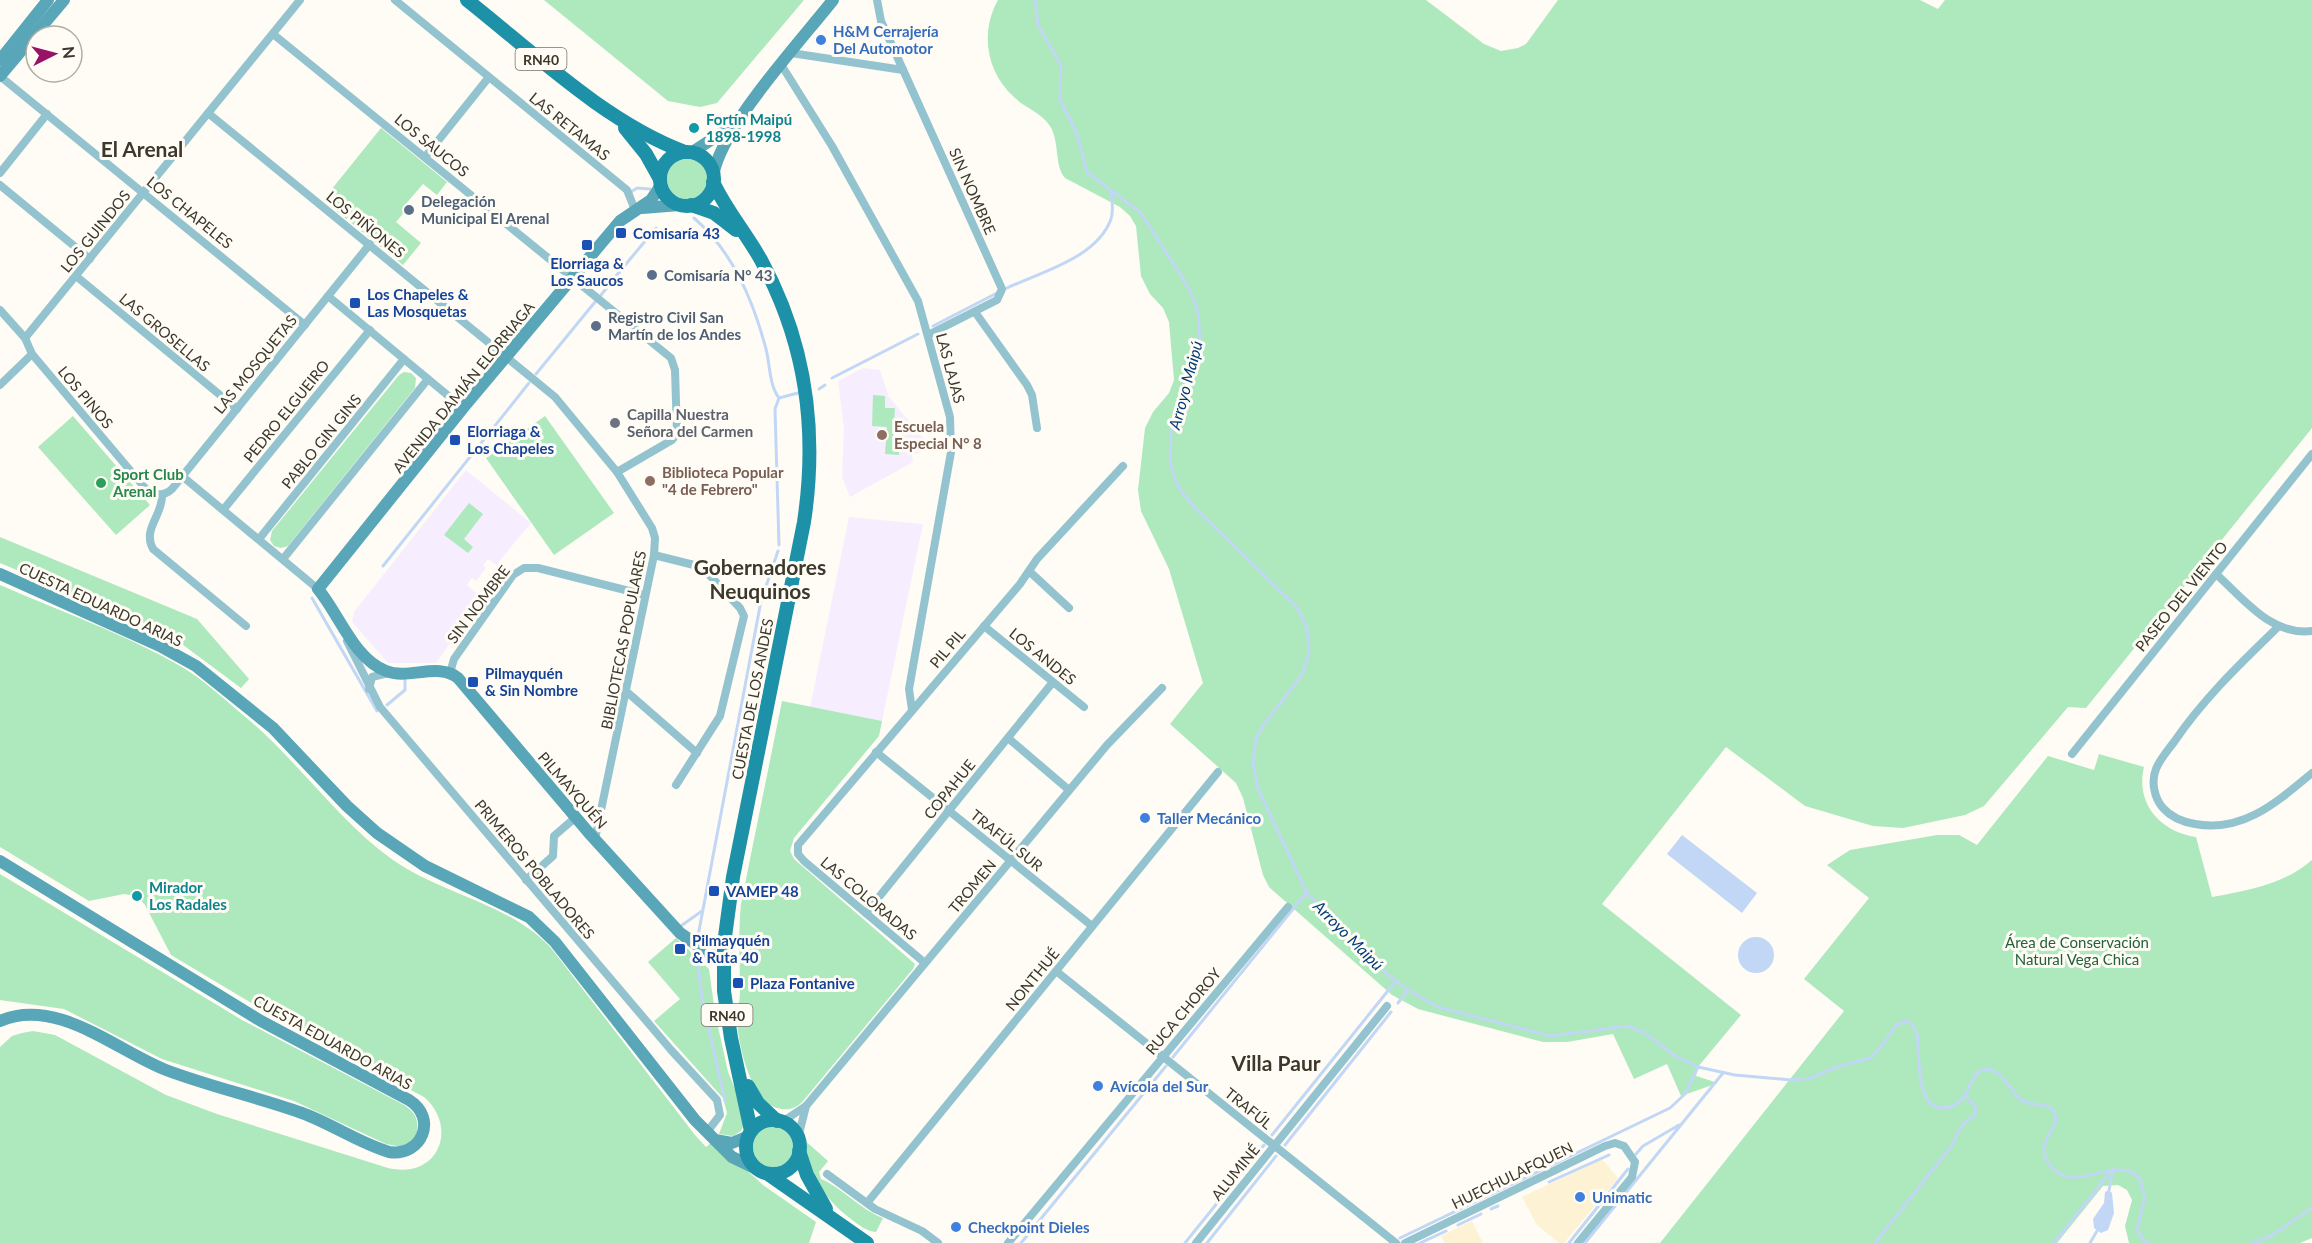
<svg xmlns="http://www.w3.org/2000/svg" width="2312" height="1243" viewBox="0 0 2312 1243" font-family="Lato,sans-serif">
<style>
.built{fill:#fdf2d3}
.education{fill:#f6eeff}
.green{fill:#aee8bd}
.water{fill:#c1d7f5}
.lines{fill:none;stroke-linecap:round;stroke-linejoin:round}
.stream{stroke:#c1d7f5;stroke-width:3}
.street{stroke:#93c3cf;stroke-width:8}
.secondary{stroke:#59a6b9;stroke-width:12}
.primary{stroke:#1d91a8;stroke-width:14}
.shop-dot{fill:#3f7fe0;stroke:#fefcf5;stroke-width:2}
.culture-dot{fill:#0f9aa8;stroke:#fefcf5;stroke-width:2}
.service-dot{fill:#5c6f8a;stroke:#fefcf5;stroke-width:2}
.transit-dot{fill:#1a4fb4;stroke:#fefcf5;stroke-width:2}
.worship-dot{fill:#6b7280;stroke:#fefcf5;stroke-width:2}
.education-dot{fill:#8d6e63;stroke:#fefcf5;stroke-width:2}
.leisure-dot{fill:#2e9e5b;stroke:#fefcf5;stroke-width:2}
.labels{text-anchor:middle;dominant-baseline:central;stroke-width:6;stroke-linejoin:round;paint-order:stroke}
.shield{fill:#fefcf5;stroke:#767368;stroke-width:1.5}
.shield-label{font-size:14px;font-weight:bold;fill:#3c382b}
.shop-label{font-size:15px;font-weight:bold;fill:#366cbe;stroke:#fefcf5;text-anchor:start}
.culture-label{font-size:15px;font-weight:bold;fill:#0d838f;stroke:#fefcf5;text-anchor:start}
.street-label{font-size:15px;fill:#3c382b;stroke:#fefcf5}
.service-label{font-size:15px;font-weight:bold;fill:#4e5e75;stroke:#fefcf5;text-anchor:start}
.transit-label{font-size:15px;font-weight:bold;fill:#164399;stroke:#fefcf5;text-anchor:start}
.worship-label{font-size:15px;font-weight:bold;fill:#5b616d;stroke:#fefcf5;text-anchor:start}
.education-label{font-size:15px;font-weight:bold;fill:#785e54;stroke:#fefcf5;text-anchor:start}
.leisure-label{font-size:15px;font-weight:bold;fill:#27864d;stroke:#fefcf5;text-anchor:start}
.park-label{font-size:15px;fill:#246039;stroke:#fefcf5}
.water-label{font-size:16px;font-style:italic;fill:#013b7a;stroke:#fefcf5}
.district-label{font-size:21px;font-weight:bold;fill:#3c382b;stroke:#fefcf5}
</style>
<rect width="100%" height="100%" fill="#fefcf5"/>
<g class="built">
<path d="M1602,1159l16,19 -54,65h-5l-22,-18 -15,-28z"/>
<path d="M1472,1221l11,22h-38l-4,-7z"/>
</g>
<g class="education">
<path d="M863,368l17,2 9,27 42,51 -19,7 1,7 -63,35 -8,-20 2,-48 -6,-48z"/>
<path d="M466,470l65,53 -35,42 -8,-6 -5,6 3,3 -10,13 -4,-3 -5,7 15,13 -46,65h-48l-36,-41 2,-10z"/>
<path d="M849,517l74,7 -41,197 -72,-14z"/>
</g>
<g class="green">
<path d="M544,0h260l-87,103 -17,4 -32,-6z"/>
<path d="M998,0h428l58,44 17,7 17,-3 8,-4 32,-44h362l18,9 7,-9h367v428l-226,280 -18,-1 -84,99 -19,9 -62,13 -30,-2 -68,-20 -79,-59 -124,157 139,111 -43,52 -2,9 22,7 -37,13 -14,-32 -33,15 -21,-45 -46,8h-24l-125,-33 -26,-14 -123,-108 -6,-12 -20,-77 -7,-15 -66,-59 33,-41 -34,-114 -28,-58 -3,-21 7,-62 8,-16 16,-19 5,-13 -5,-58 -6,-14 -13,-14 -9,-18 -5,-50 -6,-10 -10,-9 -55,-29c-11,-13 -5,-36 -15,-52 -9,-14 -25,-18 -36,-29 -28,-25 -34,-65 -16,-97z"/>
<path d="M381,128l66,54 -10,13 -14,-11 -19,22 3,3 -11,13 25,21 -18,22 -80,-65z"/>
<circle cx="687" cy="179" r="20"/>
<path d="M404,372l7,1 5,5 -1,10 -127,158 -7,2 -7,-2 -4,-6 2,-9 127,-156z"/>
<path d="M873,395l12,1v12h10l-1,15 7,1 -2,31 -14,-1 2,-27 -15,-1z"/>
<path d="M73,416l77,89 -34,30 -78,-88z"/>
<path d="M545,416l69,97 -60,42 -68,-97z"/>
<path d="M469,503l14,11 -19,25 9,8 -5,6 -24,-18z"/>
<path d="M0,537l197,82 52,60 -8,9 -74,-55 -167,-70z"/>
<path d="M0,585c60,26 125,49 182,82 22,13 42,32 61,48 54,44 94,105 150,145 50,35 116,43 158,88l144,187 11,12 8,-7 49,45 53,37 -7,21h-809v-196l12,-11 10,-3 11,-2 22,4 111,60 51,19 171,54c52,12 70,-42 36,-71l-151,-81 -102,-61 -26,-50 -8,-9 -13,-2 -35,7 -89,-54z"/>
<path d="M782,701l100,20 -3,15 -85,102 -4,13 4,8 121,105 -2,5 -110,132c-7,8 -16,10 -26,7 -26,-7 -39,-63 -40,-88 0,-9 3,-18 3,-28 0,-29 -2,-58 1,-88z"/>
<path d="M2099,754l45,13c-9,37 17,65 52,70l16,60c36,-7 71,-12 100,-37v378l-12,5h-171l-4,-17 7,-26 -5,-10 -9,-5 -15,1 -46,57h-397l184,-232 -40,-32 65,-81 -42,-33 23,-15 87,-15h22l18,10 71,-89 46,14z"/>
<path d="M0,874l242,146 162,85c14,9 15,18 12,33l-13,9 -17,-3 -92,-43 -132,-42 -98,-50 -64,-9z"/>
<path d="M676,938l33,31 6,44 13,59 12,29 4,23 -3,7 -8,5 -14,-2 8,-21 -4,-15 -69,-77 26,-22 -32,-37z"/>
<circle cx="773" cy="1147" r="20"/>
<path d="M802,1138l26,23 -9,11 2,7c22,9 38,30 62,39l-7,14c-10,-1 -17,-7 -25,-13 -30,-23 -40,-44 -49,-81z"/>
</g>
<g class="water">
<path d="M1682,835l75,58 -15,20 -75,-59z"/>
<circle cx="1756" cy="955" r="18"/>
<path d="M2109,1190l3,3 2,20 -6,17 -7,3 -7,-5 -1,-9 11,-16 1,-11z"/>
</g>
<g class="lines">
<g class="stream">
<path d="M1035,0l3,25 23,40 -1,34 17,35 10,38 54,41 49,77 8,21 2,32 -29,90 -1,28 3,13 6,14 16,20 102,99 10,21 2,25 -7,22 -40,52 -6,12 -3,25 5,25 49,104 79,80 22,17 30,17 112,29 78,-10 17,7 29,22 24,12 37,8 56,5 20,-2 23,-10 36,-10 9,-8 17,-25 11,-4 6,5 4,8c3,20 -2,73 25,74 8,0 16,-4 21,-10 9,-11 7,-24 22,-29 20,1 23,22 38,32 9,6 28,0 32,13 5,17 -23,28 -5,51 24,32 62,-11 89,12l6,20 -8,32 6,11 5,3"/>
<path d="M631,192l6,-4 13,1"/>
<path d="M694,218c39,34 59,82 72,131 4,15 3,36 13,49"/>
<path d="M611,282l45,-54"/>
<path d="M1007,288c34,-16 90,-30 104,-69 3,-9 1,-19 0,-28"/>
<path d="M601,295l8,-10"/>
<path d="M933,326l64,-33"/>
<path d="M536,374l59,-72"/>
<path d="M832,378l86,-44"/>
<path d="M819,389l6,-4"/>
<path d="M779,398l-4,11 4,136"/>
<path d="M779,398l19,-5"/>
<path d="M383,566l146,-183"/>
<path d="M312,598l65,113"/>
<path d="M387,705l18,-15v-14"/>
<path d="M678,928l24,-17"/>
<path d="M698,936l63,-335 17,-50"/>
<path d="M697,957l5,41 23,103"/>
<path d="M1398,1003l10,-13"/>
<path d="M1173,1057l133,-164"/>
<path d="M1272,1135l123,-153"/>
<path d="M1285,1145l106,-133"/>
<path d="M1636,1154l7,-8 36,-21"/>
<path d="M1549,1182l60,-27"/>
<path d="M2109,1190l4,-19"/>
<path d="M1491,1209l7,-3"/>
<path d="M1458,1225l23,-11"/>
<path d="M1400,1238l270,-130 15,-14 13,-27"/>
<path d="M1021,1243l145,-177"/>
<path d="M1185,1243l79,-98"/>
<path d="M1207,1243l69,-87"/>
<path d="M1420,1243l26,-12"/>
<path d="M1569,1243l59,-74"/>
<path d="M1585,1243l138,-170"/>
<path d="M1875,1243l78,-99 8,-18 14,-11 1,-8 -11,-12"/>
<path d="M2054,1243l59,-74"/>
<path d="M2090,1243l7,-12"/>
<path d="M2252,1243l19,-7 41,-28"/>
</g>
<g class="street">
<path d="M395,0l232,190 8,20"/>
<path d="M877,0l4,21 121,268 -5,11 -69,35"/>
<path d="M273,34l398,324 4,12 2,64 -5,6 -55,32"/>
<path d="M791,53l112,17"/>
<path d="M782,66l50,80 86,155 32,116 1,35 -42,237 3,21"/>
<path d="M1,77l304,248"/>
<path d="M208,113l347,284 62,75 35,56 3,10 -1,17 -59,284"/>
<path d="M425,157l64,-80"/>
<path d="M0,173l47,-59"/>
<path d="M0,185l90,74"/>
<path d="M76,276l161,133"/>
<path d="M328,296l135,112"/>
<path d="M0,310l25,28 7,16 113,134c9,8 18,9 27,1l198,-245"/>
<path d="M975,312l52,73 5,10 5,33"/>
<path d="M25,338l275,-338"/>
<path d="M0,385l32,-31"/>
<path d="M182,476l136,113"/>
<path d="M162,495c1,20 -20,34 -9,54l93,77"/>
<path d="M223,510l147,-180"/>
<path d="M259,539l145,-180"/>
<path d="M654,555l48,12 38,41 4,8 -24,100 -44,69"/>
<path d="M283,559l145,-180"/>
<path d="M1029,571l40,37"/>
<path d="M2216,574c28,25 55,62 96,57"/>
<path d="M984,626l100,81"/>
<path d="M2278,627c-38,37 -74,71 -104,115 -6,8 -14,17 -18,27 -5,12 -2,29 7,39 8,9 20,14 32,16 48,9 82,-22 117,-51"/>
<path d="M347,641l33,66 291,343 46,50 3,15 -13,17"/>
<path d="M450,673l4,-14 59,-84 11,-7h14l107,27"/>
<path d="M369,689l3,-12 16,-4"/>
<path d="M627,692l70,61"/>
<path d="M1008,738l61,52"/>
<path d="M876,752l216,174"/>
<path d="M2072,754l240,-300"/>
<path d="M526,880l27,-24 1,-20 22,-19"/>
<path d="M866,913l187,-231"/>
<path d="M925,963l-121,-102 -6,-7v-9l222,-261 17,-25 86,-93"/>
<path d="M1056,971l340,272"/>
<path d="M782,1122l24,-16 301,-361 55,-57"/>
<path d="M798,1138l8,-32"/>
<path d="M827,1174l48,35 47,22 16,12"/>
<path d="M867,1203l351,-431"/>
<path d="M1008,1243l280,-336"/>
<path d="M1196,1243l191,-237"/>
<path d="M1405,1243l200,-97 10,-3 9,3 11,16 -3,15 -54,66"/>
</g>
<g class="secondary">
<path d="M0,60l48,-60"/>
<path d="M0,76l64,-76"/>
<path d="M691,153l41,-27"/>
<path d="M713,176c8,-49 87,-134 120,-176"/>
<path d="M661,185l-10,15 -31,21 -157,187 -145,181c21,25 36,70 68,82 22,9 53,-9 72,7l131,155 91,100 43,30"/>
<path d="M642,208l38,-3"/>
<path d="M0,574l160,72 36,20 77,62 74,78 30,27 48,33 104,51 26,25 140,178 37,37 29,14"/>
<path d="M0,861l261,160 148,79c29,18 13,57 -20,52 -30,-9 -57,-28 -87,-39 -45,-16 -91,-26 -136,-43 -49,-19 -110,-74 -166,-49"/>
<path d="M715,1140l17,3 17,-7"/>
</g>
<g class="primary">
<path d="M467,0c67,53 138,122 218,152"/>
<path d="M625,128l21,26 14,25"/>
<circle cx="687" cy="179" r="27"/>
<path d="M713,182c13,28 33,51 48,78 45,83 57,169 43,262l-71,355 -9,67v47l7,47 20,93"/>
<path d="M691,205l23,8 22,17"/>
<path d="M748,1086l10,17 19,18"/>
<circle cx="773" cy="1147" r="27"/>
<path d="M799,1151l8,24 19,34"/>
<path d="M768,1174l99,69"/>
</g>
</g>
<g class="shop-dot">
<circle cx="821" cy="40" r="6"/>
<circle cx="1145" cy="818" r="6"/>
<circle cx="1098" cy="1086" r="6"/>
<circle cx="1580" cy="1197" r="6"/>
<circle cx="956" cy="1227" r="6"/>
</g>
<g class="culture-dot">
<circle cx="694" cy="128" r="6"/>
<circle cx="137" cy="896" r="6"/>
</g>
<g class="service-dot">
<circle cx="409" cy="210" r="6"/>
<circle cx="652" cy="275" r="6"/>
<circle cx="596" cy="326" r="6"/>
</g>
<g class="transit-dot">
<rect x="615" y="227" width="12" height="12" rx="3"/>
<rect x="581" y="239" width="12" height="12" rx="3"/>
<rect x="349" y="297" width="12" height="12" rx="3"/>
<rect x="449" y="434" width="12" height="12" rx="3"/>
<rect x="467" y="676" width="12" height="12" rx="3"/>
<rect x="708" y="885" width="12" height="12" rx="3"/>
<rect x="674" y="943" width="12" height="12" rx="3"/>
<rect x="732" y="977" width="12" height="12" rx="3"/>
</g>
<circle class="worship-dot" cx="615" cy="423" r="6"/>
<g class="education-dot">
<circle cx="882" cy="435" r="6"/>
<circle cx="650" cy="481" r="6"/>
</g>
<circle class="leisure-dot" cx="101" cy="483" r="6"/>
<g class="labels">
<g class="shield">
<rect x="515.5" y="48" width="51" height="22" rx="4.5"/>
<rect x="701.5" y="1004" width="51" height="22" rx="4.5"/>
</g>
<g class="shield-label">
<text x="541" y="59">RN40</text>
<text x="727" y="1015">RN40</text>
</g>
<g class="shop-label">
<text x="833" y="31">H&amp;M Cerrajería<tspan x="833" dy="17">Del Automotor</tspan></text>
<text x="1157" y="818">Taller Mecánico</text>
<text x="1110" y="1086">Avícola del Sur</text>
<text x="1592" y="1197">Unimatic</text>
<text x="968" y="1227">Checkpoint Dieles</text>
</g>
<g class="culture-label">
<text x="706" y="119">Fortín Maipú<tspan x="706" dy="17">1898-1998</tspan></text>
<text x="149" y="887">Mirador<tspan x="149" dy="17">Los Radales</tspan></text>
</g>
<g class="street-label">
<text transform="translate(570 126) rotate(39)">LAS RETAMAS</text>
<text transform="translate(432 145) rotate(39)">LOS SAUCOS</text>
<text transform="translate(973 191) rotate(66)">SIN NOMBRE</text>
<text transform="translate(190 212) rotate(39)">LOS CHAPELES</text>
<text transform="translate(366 224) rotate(39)">LOS PIÑONES</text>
<text transform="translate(95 231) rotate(-51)">LOS GUINDOS</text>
<text transform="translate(165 332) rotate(40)">LAS GROSELLAS</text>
<text transform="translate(255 364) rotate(-51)">LAS MOSQUETAS</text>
<text transform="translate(951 368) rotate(75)">LAS LAJAS</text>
<text transform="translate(463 387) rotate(-51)">AVENIDA DAMIÁN ELORRIAGA</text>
<text transform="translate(86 397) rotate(50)">LOS PINOS</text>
<text transform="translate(286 411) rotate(-51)">PEDRO ELGUEIRO</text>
<text transform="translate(321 441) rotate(-51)">PABLO GIN GINS</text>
<text transform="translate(2181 596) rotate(-51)">PASEO DEL VIENTO</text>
<text transform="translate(101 604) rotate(25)">CUESTA EDUARDO ARIAS</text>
<text transform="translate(478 604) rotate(-53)">SIN NOMBRE</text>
<text transform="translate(623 640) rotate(-79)">BIBLIOTECAS POPULARES</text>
<text transform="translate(947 648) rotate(-50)">PIL PIL</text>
<text transform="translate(1043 656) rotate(39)">LOS ANDES</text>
<text transform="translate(752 699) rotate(-79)">CUESTA DE LOS ANDES</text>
<text transform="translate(949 789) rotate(-51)">COPAHUE</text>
<text transform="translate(573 790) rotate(49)">PILMAYQUÉN</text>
<text transform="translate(1007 840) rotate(39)">TRAFÚL SUR</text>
<text transform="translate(535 869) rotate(50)">PRIMEROS POBLADORES</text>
<text transform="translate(972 886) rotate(-50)">TROMEN</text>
<text transform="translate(869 898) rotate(40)">LAS COLORADAS</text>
<text transform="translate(1032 979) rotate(-51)">NONTHUÉ</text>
<text transform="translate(1183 1011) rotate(-50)">RUCA CHOROY</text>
<text transform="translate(333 1042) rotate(29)">CUESTA EDUARDO ARIAS</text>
<text transform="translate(1249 1108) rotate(39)">TRAFÚL</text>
<text transform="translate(1235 1172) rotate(-51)">ALUMINÉ</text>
<text transform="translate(1512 1175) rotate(-26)">HUECHULAFQUEN</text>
</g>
<g class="service-label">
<text x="421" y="201">Delegación<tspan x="421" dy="17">Municipal El Arenal</tspan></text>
<text x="664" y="275">Comisaría N° 43</text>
<text x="608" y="317">Registro Civil San<tspan x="608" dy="17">Martín de los Andes</tspan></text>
</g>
<g class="transit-label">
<text x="633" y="233">Comisaría 43</text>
<text x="587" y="263" text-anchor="middle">Elorriaga &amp;<tspan x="587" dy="17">Los Saucos</tspan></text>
<text x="367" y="294">Los Chapeles &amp;<tspan x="367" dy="17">Las Mosquetas</tspan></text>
<text x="467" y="431">Elorriaga &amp;<tspan x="467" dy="17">Los Chapeles</tspan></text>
<text x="485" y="673">Pilmayquén<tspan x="485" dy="17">&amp; Sin Nombre</tspan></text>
<text x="726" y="891">VAMEP 48</text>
<text x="692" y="940">Pilmayquén<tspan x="692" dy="17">&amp; Ruta 40</tspan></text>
<text x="750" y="983">Plaza Fontanive</text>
</g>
<g class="worship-label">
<text x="627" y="414">Capilla Nuestra<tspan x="627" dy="17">Señora del Carmen</tspan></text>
</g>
<g class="education-label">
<text x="894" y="426">Escuela<tspan x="894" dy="17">Especial N° 8</tspan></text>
<text x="662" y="472">Biblioteca Popular<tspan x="662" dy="17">"4 de Febrero"</tspan></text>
</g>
<g class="leisure-label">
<text x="113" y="474">Sport Club<tspan x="113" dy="17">Arenal</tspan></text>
</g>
<g class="park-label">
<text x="2077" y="942">Área de Conservación<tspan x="2077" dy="17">Natural Vega Chica</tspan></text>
</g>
<g class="water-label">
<text transform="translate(1185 385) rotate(-75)">Arroyo Maipú</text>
<text transform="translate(1349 935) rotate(45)">Arroyo Maipú</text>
</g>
<g class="district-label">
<text x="142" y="148">El Arenal</text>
<text x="760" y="566">Gobernadores<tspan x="760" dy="24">Neuquinos</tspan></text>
<text x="1276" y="1062">Villa Paur</text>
</g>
</g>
<g transform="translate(54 54) rotate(84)"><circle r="28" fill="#fefcf5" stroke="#b0aea4" stroke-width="1.5"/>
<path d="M0-4.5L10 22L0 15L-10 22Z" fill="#981266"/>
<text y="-9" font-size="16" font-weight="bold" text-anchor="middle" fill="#3c382b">N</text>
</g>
</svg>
